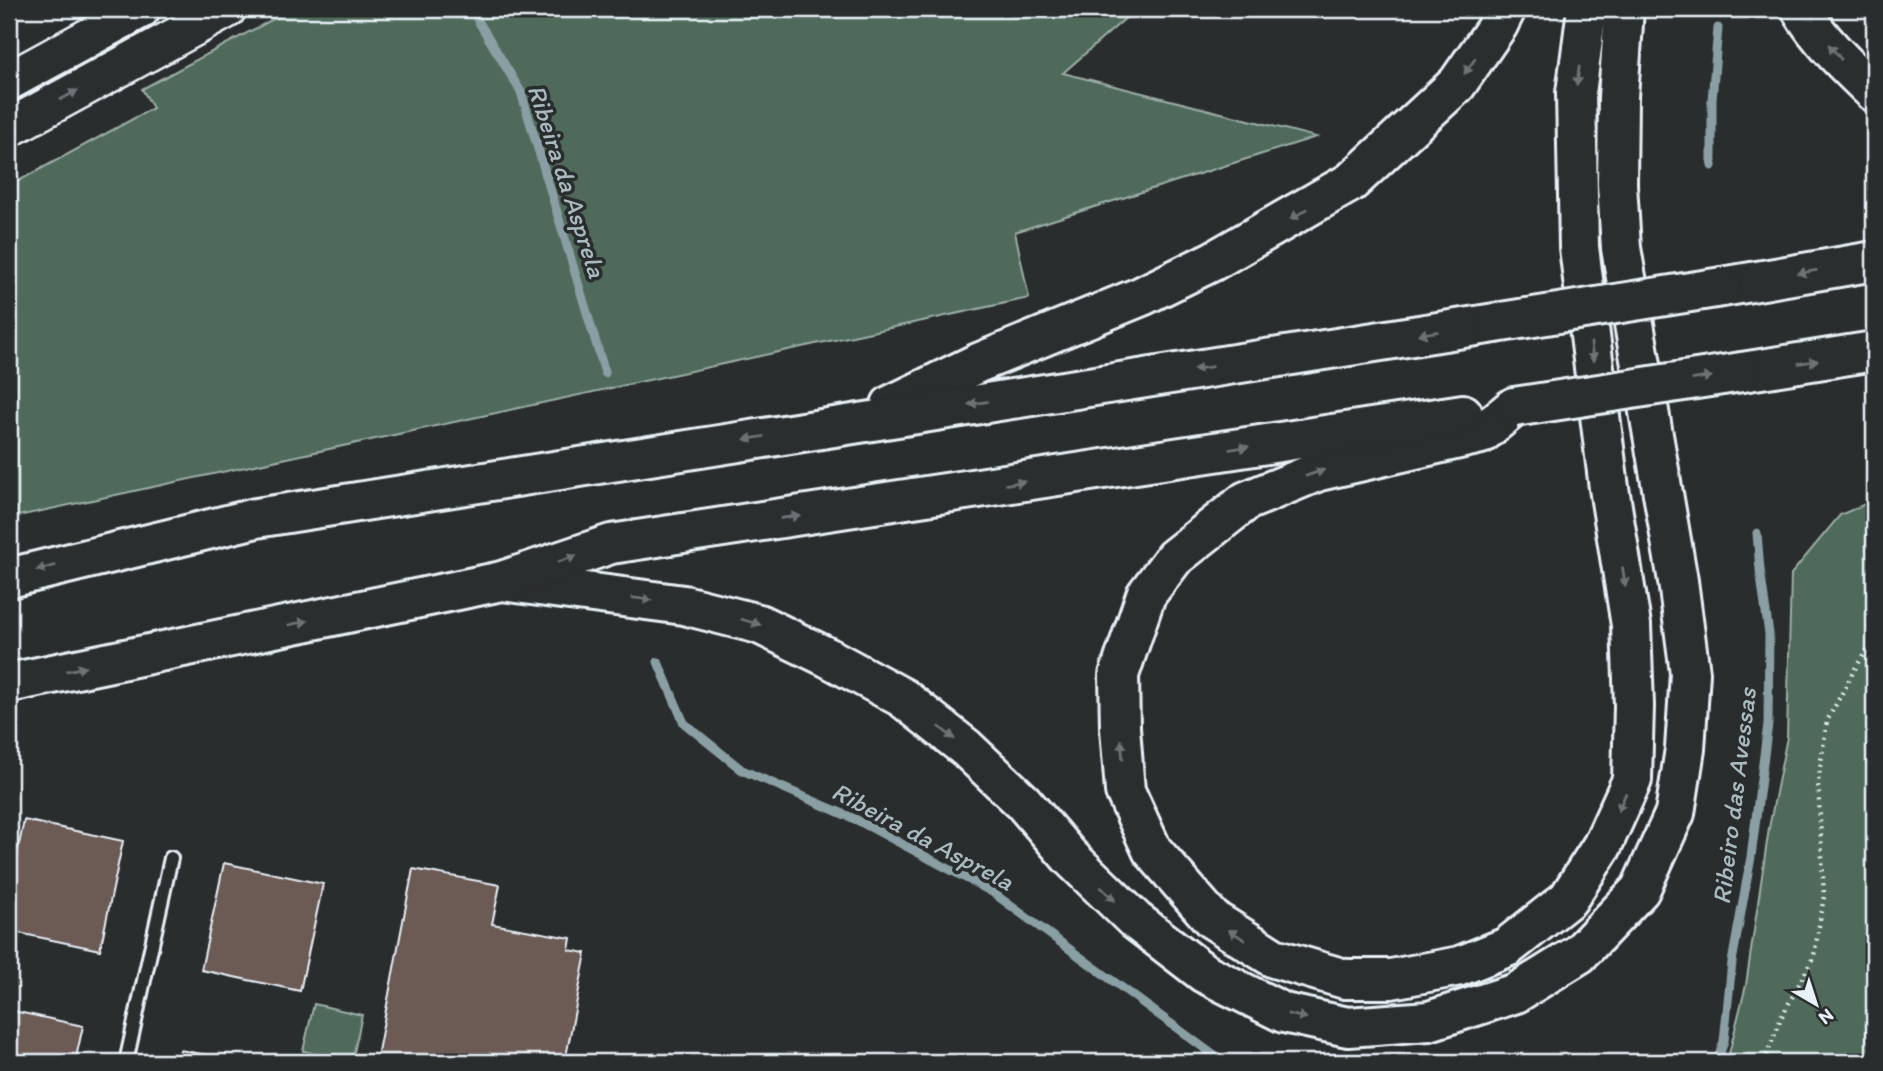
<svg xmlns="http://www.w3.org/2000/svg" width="1883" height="1071" viewBox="0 0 1883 1071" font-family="Itim,sans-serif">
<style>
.green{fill:#506b5a;stroke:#9caea9;stroke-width:2}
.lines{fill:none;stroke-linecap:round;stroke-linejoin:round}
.stream{stroke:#899fa4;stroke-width:9}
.building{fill:#6c5a55;stroke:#e8f1f8;stroke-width:2}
.lane-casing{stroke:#e8f1f8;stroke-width:18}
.secondary-casing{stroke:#e8f1f8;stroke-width:42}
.highway-casing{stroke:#e8f1f8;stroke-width:44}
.path{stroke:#e8f1f8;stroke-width:4.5;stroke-dasharray:2 5;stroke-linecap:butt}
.lane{stroke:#2a2d2e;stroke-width:12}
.secondary{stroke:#2a2d2e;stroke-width:37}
.highway{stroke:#2a2d2e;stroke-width:38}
.highway-bridge-casing{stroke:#e8f1f8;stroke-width:44;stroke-linecap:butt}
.highway-bridge{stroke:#2a2d2e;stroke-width:38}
.oneway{fill:#6c7275}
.labels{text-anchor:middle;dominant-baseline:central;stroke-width:7;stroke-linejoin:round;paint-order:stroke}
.water-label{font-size:26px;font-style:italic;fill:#a9bac0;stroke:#2a2d2e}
</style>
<rect width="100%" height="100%" fill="#2a2d2e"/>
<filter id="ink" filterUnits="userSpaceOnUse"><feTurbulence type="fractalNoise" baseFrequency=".0143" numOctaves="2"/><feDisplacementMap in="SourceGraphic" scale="14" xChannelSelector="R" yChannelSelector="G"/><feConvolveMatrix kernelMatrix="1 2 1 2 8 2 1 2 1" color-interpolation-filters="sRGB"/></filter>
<g filter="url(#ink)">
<g class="green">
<path d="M292,9h844l-73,64 253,64 -301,95 14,66 -1020,220v-332l144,-78 -11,-19z"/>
<path d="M1874,500v562h-147l19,-77 23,-157 18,-91 4,-163 49,-59z"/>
<path d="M314,1004l48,11 -10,47 -49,-11z"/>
</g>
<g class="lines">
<g class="stream">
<path d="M471,9l50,83 84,281"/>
<path d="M1712,166v-66l6,-72"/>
<path d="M658,662l26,61 58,47 115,50 135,72 231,170"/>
<path d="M1717,1062l7,-21 8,-79 19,-105 17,-133 1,-90 -9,-64 -3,-37"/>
</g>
</g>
<g class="building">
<path d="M24,820l99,21 -23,109 -91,-19v-37z"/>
<path d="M224,863l99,21 -23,107 -99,-21z"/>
<path d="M413,869l87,16 -8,39 79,14 -2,12 17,3 -21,109h-113l-21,-4 -1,4h-54z"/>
<path d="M9,1010l74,16 -8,36h-66z"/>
<path d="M180,1050l63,12h-66z"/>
</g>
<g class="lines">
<g class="lane-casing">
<path id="lane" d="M126,1062l45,-204"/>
</g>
<g class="secondary-casing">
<g id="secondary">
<path d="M9,81l132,-72"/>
<path d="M9,128l218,-119"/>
</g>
</g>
<g class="highway-casing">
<g id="highway">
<path d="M1801,9c18,31 47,58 73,83"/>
<path d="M1722,287l152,-26"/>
<path d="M1742,372l132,-21"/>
<path d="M891,405l87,-42 164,-67 71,-35 138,-79 106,-98 41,-59 8,-16"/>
<path d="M1514,407l-33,27 -162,37 -73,30 -72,57 -28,37 -27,80 1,53 5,63 27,59 60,69 62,39 71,21h46l69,-13 47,-19 61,-48 34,-53 30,-66 2,-74 -3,-81 -22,-137 -30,-241 -3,-154 11,-84"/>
<path d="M9,578l247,-60 1239,-195"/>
<path d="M502,581l182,24 75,19 68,33 76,41 63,50 57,54 47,55 65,63 69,53 80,40 64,14 81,-6 87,-28 63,-39 61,-64 35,-77 10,-64 5,-76 -12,-92 -57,-333 -4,-64 1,-87 6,-88"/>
<path d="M9,683l493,-102 109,-37 852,-130"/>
</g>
</g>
<path class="path" d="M1764,1062l17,-44 33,-62 10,-60 -6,-115 9,-60 29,-54 18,-28"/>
<use href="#lane" class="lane"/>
<use href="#secondary" class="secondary"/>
<use href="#highway" class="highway"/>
<g class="highway-bridge-casing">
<g id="highway-bridge">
<path d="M1495,323l227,-36"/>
<path d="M1514,407l228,-35"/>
</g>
</g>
<use href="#highway-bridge" class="highway-bridge"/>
</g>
<defs><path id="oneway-solid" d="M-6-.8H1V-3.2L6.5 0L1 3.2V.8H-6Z" transform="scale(1.75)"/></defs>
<g class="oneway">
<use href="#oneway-solid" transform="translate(1835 52) rotate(-130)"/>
<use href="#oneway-solid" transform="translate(1470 66) rotate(125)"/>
<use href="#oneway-solid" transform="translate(1578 76) rotate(97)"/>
<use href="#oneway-solid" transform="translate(69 95) rotate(-29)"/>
<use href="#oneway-solid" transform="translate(1299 214) rotate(149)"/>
<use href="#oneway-solid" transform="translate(1807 272) rotate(170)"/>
<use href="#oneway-solid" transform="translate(1428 333) rotate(171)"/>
<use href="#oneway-solid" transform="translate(1592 352) rotate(83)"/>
<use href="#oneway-solid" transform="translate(1808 362) rotate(-9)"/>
<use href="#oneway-solid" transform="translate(1203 368) rotate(171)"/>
<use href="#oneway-solid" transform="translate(1702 378) rotate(-9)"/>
<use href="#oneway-solid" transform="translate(978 403) rotate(171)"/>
<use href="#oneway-solid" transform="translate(754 438) rotate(171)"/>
<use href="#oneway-solid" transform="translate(1239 448) rotate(-9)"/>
<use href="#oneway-solid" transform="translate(1315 473) rotate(-19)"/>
<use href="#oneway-solid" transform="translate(1015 483) rotate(-9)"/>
<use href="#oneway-solid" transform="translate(790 517) rotate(-9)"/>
<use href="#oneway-solid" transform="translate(567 559) rotate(-19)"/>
<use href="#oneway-solid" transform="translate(46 568) rotate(166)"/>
<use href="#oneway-solid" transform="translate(1624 577) rotate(81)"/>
<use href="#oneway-solid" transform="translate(642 599) rotate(7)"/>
<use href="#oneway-solid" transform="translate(751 622) rotate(16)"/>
<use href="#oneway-solid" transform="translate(298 623) rotate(-12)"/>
<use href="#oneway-solid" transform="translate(76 669) rotate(-12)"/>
<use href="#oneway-solid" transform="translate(947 733) rotate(39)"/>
<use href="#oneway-solid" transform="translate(1122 750) rotate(-94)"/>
<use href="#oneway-solid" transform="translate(1622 802) rotate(114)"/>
<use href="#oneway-solid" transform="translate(1108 894) rotate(44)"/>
<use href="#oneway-solid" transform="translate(1237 935) rotate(-148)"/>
<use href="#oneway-solid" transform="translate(1297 1016) rotate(12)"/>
</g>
</g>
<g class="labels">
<g class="water-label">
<text transform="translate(567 181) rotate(72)">Ribeira da Asprela</text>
<text transform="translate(1734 796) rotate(-83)">Ribeiro das Avessas</text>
<text transform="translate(923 836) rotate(28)">Ribeira da Asprela</text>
</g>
</g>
<rect width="1883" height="1071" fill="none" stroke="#2a2d2e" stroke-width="35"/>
<rect x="18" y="18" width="1848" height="1036" fill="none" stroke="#e8f1f8" stroke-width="2.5" filter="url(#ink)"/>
<g transform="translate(1816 1004) rotate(141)" stroke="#2a2d2e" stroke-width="5" paint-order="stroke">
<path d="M0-5L12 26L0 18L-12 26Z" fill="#e8f1f8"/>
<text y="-10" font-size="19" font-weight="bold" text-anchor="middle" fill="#e8f1f8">N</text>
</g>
</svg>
